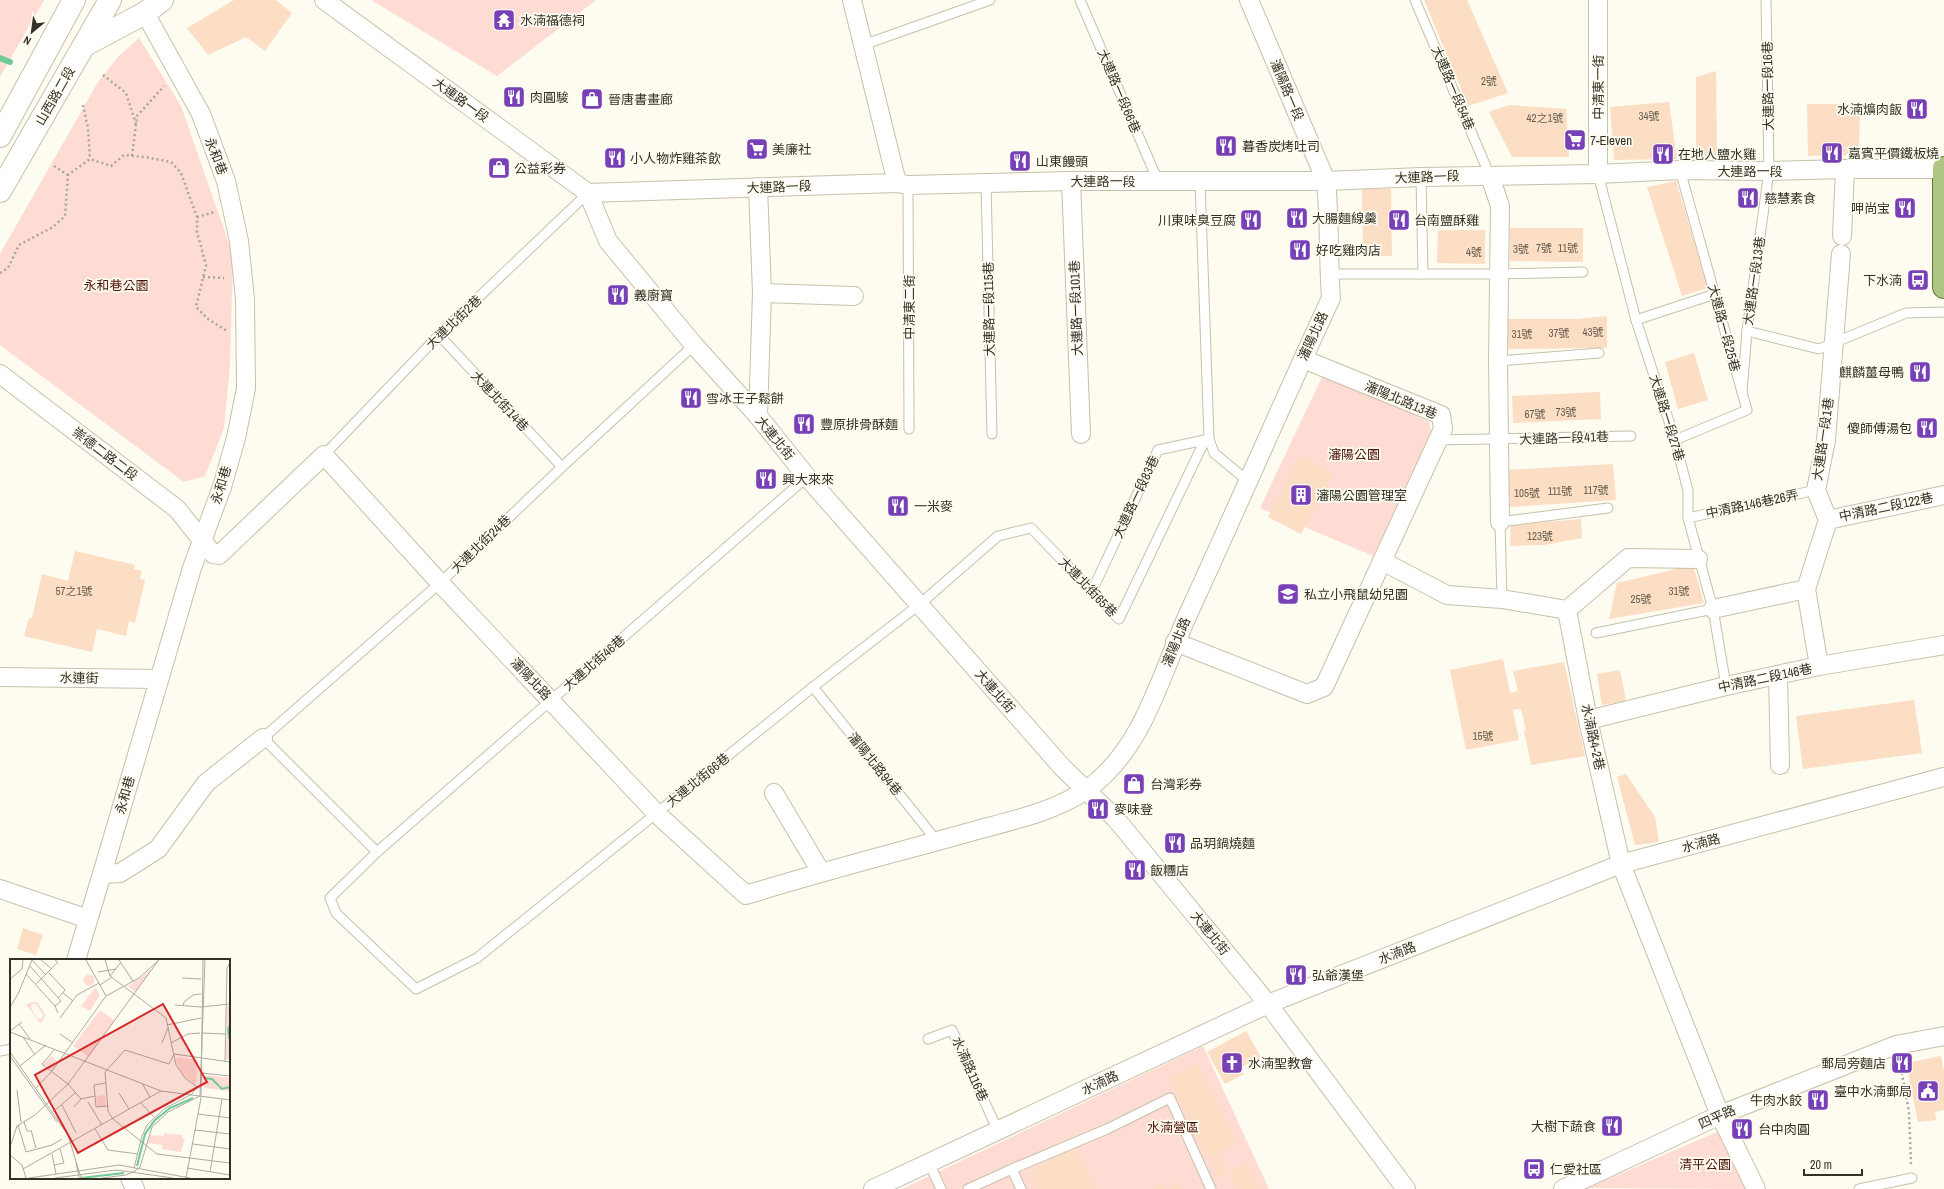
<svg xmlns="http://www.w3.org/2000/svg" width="1944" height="1189" viewBox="0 0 1944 1189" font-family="'Archivo Narrow','Noto Sans TC',sans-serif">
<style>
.green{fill:#fedcd4}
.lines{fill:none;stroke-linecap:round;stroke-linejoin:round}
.stream{stroke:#6dcb96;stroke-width:6}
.building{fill:#fbdec4}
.service-casing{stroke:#c7c1a8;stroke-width:11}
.minor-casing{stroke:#c7c1a8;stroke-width:20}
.tertiary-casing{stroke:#c7c1a8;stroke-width:24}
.primary-casing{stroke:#60782d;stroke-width:24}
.path{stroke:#a8a69c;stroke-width:2.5;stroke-dasharray:2 3;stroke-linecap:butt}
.service{stroke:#fff;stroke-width:9}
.minor{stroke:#fff;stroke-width:18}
.tertiary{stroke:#fff;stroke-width:22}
.primary{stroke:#afc583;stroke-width:22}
.labels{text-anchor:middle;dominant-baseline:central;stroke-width:3.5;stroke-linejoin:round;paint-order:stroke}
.number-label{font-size:11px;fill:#655c4e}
.poi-label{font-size:13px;fill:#333127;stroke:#fefbf1;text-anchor:start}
.street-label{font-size:13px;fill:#333127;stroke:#fefbf1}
.park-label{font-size:13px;fill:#50160a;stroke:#fefbf1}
.inset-river{fill:none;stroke:#6dcb96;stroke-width:2}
.inset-road{fill:none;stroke:#adaaa0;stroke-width:1}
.view{fill:#d62828;fill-opacity:0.15;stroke:#d62828;stroke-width:2}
.inset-edge{fill:none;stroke:#333127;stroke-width:2}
</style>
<rect width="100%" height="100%" fill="#fefbf1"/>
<g class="green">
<path d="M0,0h44l-44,77z"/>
<path d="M371,0h225l-99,76z"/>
<path d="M139,38l42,68 52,149 -3,110 -6,63 -19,48 -21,6 -184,-137v-91l98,-172 19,-24z"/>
<path d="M1331,374l98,48 3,13 -59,121 -113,-48 62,-131z"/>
<path d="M1203,1046l66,143h-367z"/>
<path d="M1719,1131l28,58 -159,-1z"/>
</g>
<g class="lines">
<path class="stream" d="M0,58l10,4"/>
</g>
<g class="building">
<path d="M234,0h42l16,13 -27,38 -19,-14 -38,18 -21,-27z"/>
<path d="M1424,0h43l41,93 -40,13z"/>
<path d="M1716,71l1,85h-21v-79z"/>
<path d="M1669,102l8,57 -63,1 -4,-53z"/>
<path d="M1807,104h53l-1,51 -51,1z"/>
<path d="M1509,105l57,4 3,48h-57l-23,-45z"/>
<path d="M1676,181l32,107 -26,8 -35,-109z"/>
<path d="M1362,189h29l1,67h-29z"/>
<path d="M1510,228h73v34l-73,-1z"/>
<path d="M1438,230h47v34l-48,-1z"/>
<path d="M1607,316v32l-98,1 -5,-30h71z"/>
<path d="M1694,353l14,47 -30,9 -13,-47z"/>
<path d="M1600,392l1,27 -88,4 -1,-27z"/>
<path d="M1300,456l33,17 -32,61 -33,-17z"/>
<path d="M1613,464l3,36 -106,7 -3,-37z"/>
<path d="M1581,519l1,19 -38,7 -34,1 1,-21z"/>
<path d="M75,551l60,14 -1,4 8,2 -2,8 5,1 -10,43 -6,-2 -3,15 -29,-7 -5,23 -68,-16 5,-18h3l10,-44 26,7z"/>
<path d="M1693,565l11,38 -95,16 8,-36z"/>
<path d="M1503,659l7,34 8,-2 -5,-20 51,-9 21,94 -54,9 -7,-34 2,-1 -5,-21 -8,1 6,30 -53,10 -16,-80z"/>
<path d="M1620,670l6,31 -24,4 -5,-31z"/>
<path d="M1914,700l8,53 -119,16 -7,-53z"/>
<path d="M1626,774l29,43 4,25 -24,3 -18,-68z"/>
<path d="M23,928l20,7 -7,20 -19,-6z"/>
<path d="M1246,1031l15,26 -21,11 4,6 -19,10 -18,-32z"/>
<path d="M1941,1056l3,15v39l-9,2 1,8 -18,2 -12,-59z"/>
<path d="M1198,1063l39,81 -30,14 -39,-80z"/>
<path d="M1077,1148l20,41h-58l-9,-18z"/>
<path d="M1218,1155l8,18 -8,4 -8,-19z"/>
<path d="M1246,1163l13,26h-23l-9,-16z"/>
<path d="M1180,1182l3,7h-17z"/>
<path d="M1163,1183l3,6h-11l-1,-2z"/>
</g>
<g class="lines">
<g class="service-casing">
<g id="service">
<path d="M1080,0l78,181"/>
<path d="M1415,0l75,176"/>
<path d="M863,45l127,-45"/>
<path d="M1598,174l38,146 39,120 13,51v27l25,91 13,77"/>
<path d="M1421,177l2,97"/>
<path d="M1200,180l9,259 5,14 35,29"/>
<path d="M986,184l6,250"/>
<path d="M908,185l1,244"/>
<path d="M1329,274h170l84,-2"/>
<path d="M1636,320l79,-26"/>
<path d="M1747,331l72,18 87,-36 38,-1"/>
<path d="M439,335l123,132"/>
<path d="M1498,361l101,-8"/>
<path d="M1742,392l5,-61 22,-160 -3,-171"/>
<path d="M1438,440l193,-4"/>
<path d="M1675,440l72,-30 -67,-240"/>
<path d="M324,455l115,-120 149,-142"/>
<path d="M807,477l-430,375 -47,46 6,15 80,76 61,-31 336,-271 107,-83 78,-68 33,-8 88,91 86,-179"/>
<path d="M1688,518l128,-28"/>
<path d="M1092,591l66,-141 51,-11"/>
<path d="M1502,599l-2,-77 108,-14"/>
<path d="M1596,633l117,-24"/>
<path d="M813,687l124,154"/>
<path d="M377,852l-114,-114 177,-155 122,-116 132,-122"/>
<path d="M928,1039l24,-9 46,101"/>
<path d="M0,1051l11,-2"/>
<path d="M929,1163l12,26"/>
<path d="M1012,1169l95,-40 63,-31 41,91"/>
<path d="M968,1189l44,-20 9,20"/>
<path d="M1859,1189l53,-11"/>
</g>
</g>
<g class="minor-casing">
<g id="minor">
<path d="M324,0l264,193 309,-10 11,2 163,-4h255l95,-4 177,-3 82,-4 89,1 76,-2h99"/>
<path d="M852,0l45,183"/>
<path d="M1598,0v174"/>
<path d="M1490,176l10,30 -2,155 2,161"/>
<path d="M1071,181l10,253"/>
<path d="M588,193l20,48 86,104 64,71 49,61 255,290 54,52 152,185 138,185"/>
<path d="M1842,236l3,-67"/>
<path d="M762,293l92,3"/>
<path d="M0,374l177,135 36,45 6,1 105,-100 116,128 217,231 89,81c74,-23 149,-42 224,-63 39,-11 82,-19 116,-42 59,-41 75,-118 104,-180 48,-104 93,-209 141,-312 -3,-39 -1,-78 -5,-117l-77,-181"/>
<path d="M758,416l4,-123 -4,-106"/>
<path d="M1828,520l116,-25"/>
<path d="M1382,561l65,34 55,4 65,11 61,-52 70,1"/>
<path d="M1713,609l93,-20"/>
<path d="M1567,610l21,110 33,144 99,251 36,74"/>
<path d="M1175,642l132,52 17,-7 119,-258 -2,-14 -138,-56"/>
<path d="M1819,666l-13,-77 22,-69 -12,-30 10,-50 15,-186"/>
<path d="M1778,675l2,90"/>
<path d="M0,677l159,2"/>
<path d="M1588,720l138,-34 93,-20 125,-21"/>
<path d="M774,793l47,79"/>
<path d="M102,874l18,-1 38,-24 48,-66 57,-45"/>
<path d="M0,889l88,30"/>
<path d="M76,960l26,-86 90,-306 30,-81 14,-49 10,-50 -1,-89 -6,-58 -13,-60 -25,-67 -56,-101"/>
<path d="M130,1178l5,11"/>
<path d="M873,1189l395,-185 353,-140 323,-87"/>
<path d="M1563,1189l157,-74 176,-70 48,-9"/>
</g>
</g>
<g class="tertiary-casing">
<g id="tertiary">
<path d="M85,45l60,-32 17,-13"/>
<path d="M0,136l74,-136"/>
<path d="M0,191l110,-191"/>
</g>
</g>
<g class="primary-casing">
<path id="primary" d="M1944,168v119"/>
</g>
<g class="path">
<path d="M103,75l23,18 10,31"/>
<path d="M83,105l5,23 2,31"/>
<path d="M132,156l5,-40 27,-30"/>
<path d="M54,166l14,9"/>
<path d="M197,217l17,-5"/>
<path d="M0,273l8,-5 11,-23 34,-18 12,-11 3,-41 22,-16 21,7 13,-11 21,2 26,5 10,11 16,44v15l9,33 -10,42 12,12 19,12"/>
<path d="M203,277l21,1"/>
<path d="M1900,1063l9,49 2,53"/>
</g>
<use href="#service" class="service"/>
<use href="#minor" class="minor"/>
<use href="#tertiary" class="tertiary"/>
<use href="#primary" class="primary"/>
</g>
<defs>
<g id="temple-square" transform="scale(1.15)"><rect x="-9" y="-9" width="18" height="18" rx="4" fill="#7740b7" stroke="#fefbf1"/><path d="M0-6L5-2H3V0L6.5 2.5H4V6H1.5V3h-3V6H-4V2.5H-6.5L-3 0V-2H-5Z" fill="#fff"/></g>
<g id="restaurant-square" transform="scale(1.15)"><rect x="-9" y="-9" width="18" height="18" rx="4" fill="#7740b7" stroke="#fefbf1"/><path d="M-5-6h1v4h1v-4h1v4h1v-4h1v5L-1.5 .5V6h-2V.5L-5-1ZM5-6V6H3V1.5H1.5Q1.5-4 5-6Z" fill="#fff"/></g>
<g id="shop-square" transform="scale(1.15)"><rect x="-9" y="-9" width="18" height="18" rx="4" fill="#7740b7" stroke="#fefbf1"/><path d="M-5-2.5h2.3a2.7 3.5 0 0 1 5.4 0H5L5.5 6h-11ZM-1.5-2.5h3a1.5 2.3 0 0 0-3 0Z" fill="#fff"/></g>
<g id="supermarket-square" transform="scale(1.15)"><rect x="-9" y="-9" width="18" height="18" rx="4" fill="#7740b7" stroke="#fefbf1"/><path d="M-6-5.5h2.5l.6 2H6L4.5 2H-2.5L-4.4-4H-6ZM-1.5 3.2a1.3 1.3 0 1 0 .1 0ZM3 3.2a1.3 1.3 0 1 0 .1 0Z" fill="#fff"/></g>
<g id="bus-square" transform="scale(1.15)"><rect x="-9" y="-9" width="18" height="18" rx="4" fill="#7740b7" stroke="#fefbf1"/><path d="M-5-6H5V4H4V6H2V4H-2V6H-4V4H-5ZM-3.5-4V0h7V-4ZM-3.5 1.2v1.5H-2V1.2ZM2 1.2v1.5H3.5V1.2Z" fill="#fff"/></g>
<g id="building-square" transform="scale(1.15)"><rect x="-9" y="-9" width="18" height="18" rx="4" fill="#7740b7" stroke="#fefbf1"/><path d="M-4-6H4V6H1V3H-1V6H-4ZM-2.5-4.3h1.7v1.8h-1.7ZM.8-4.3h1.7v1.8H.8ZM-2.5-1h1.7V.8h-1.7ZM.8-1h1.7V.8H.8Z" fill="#fff"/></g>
<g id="school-square" transform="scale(1.15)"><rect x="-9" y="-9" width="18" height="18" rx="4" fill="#7740b7" stroke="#fefbf1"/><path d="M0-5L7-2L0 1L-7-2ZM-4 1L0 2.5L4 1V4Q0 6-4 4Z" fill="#fff"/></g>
<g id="church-square" transform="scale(1.15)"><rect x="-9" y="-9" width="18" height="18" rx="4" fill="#7740b7" stroke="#fefbf1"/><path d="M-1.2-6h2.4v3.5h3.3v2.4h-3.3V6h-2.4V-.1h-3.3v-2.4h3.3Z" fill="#fff"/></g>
<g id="civic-square" transform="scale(1.15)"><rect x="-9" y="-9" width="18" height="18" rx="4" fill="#7740b7" stroke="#fefbf1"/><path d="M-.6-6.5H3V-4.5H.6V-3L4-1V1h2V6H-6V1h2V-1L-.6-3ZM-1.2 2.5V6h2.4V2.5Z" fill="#fff"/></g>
</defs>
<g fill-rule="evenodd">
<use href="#temple-square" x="504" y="20"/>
<use href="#restaurant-square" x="514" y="97"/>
<use href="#shop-square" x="592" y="99"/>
<use href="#restaurant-square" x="1917" y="109"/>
<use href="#supermarket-square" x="1575" y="140"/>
<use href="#restaurant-square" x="1226" y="146"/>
<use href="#supermarket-square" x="757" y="149"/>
<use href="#restaurant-square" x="1832" y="153"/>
<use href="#restaurant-square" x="1663" y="154"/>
<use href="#restaurant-square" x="615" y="158"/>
<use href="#restaurant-square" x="1020" y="161"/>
<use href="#shop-square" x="499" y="168"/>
<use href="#restaurant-square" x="1748" y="198"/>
<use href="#restaurant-square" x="1905" y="208"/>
<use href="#restaurant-square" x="1297" y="218"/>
<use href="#restaurant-square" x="1251" y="220"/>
<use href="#restaurant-square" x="1399" y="220"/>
<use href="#restaurant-square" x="1300" y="250"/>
<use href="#bus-square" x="1918" y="280"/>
<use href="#restaurant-square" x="618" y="295"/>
<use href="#restaurant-square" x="1920" y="372"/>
<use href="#restaurant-square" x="691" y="398"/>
<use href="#restaurant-square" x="804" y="424"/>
<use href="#restaurant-square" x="1927" y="428"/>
<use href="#restaurant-square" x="766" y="479"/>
<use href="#building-square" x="1301" y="495"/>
<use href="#restaurant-square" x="898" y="506"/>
<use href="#school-square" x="1288" y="594"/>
<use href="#shop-square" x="1134" y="784"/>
<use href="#restaurant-square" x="1098" y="809"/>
<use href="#restaurant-square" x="1175" y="843"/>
<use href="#restaurant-square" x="1135" y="870"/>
<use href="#restaurant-square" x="1296" y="975"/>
<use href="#church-square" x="1232" y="1063"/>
<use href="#restaurant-square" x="1902" y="1063"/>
<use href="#civic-square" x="1928" y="1091"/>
<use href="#restaurant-square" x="1818" y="1100"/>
<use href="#restaurant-square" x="1612" y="1126"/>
<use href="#restaurant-square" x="1742" y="1129"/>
<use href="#bus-square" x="1534" y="1169"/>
</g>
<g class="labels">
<g class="number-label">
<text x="1489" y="81">2號</text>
<text x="1649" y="116">34號</text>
<text x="1545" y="118">42之1號</text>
<text x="1544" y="248">7號</text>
<text x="1568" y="248">11號</text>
<text x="1521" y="249">3號</text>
<text x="1474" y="252">4號</text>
<text x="1593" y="332">43號</text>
<text x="1559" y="333">37號</text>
<text x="1522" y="334">31號</text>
<text x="1566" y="412">73號</text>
<text x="1535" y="414">67號</text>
<text x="1596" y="490">117號</text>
<text x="1560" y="491">111號</text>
<text x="1527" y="493">105號</text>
<text x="1540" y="536">123號</text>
<text x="74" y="591">57之1號</text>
<text x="1679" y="591">31號</text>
<text x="1641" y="599">25號</text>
<text x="1483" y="736">15號</text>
</g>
<g class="poi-label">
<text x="520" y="20">水湳福德祠</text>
<text x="530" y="97">肉圓駿</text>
<text x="608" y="99">晉唐書畫廊</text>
<text x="1902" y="109" text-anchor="end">水湳爌肉飯</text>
<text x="1590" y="140">7-Eleven</text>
<text x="1242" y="146">暮香炭烤吐司</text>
<text x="772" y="149">美廉社</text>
<text x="1848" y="153">嘉賓平價鐵板燒</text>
<text x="1678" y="154">在地人鹽水雞</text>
<text x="630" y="158">小人物炸雞茶飲</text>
<text x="1036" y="161">山東饅頭</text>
<text x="514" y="168">公益彩券</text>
<text x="1764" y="198">慈慧素食</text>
<text x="1890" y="208" text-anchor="end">呷尚宝</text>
<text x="1312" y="218">大腸麵線羹</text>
<text x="1236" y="220" text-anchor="end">川東味臭豆腐</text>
<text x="1414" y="220">台南鹽酥雞</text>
<text x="1316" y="250">好吃雞肉店</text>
<text x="1902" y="280" text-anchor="end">下水湳</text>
<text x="634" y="295">義廚寶</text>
<text x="1904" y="372" text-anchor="end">麒麟薑母鴨</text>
<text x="706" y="398">雪冰王子鬆餅</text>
<text x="820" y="424">豐原排骨酥麵</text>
<text x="1912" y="428" text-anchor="end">傻師傅湯包</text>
<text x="782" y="479">興大來來</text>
<text x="1316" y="495">瀋陽公園管理室</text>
<text x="914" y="506">一米麥</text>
<text x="1304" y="594">私立小飛鼠幼兒園</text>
<text x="1150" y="784">台灣彩券</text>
<text x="1114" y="809">麥味登</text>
<text x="1190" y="843">品玥鍋燒麵</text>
<text x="1150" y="870">飯糰店</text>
<text x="1312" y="975">弘爺漢堡</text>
<text x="1248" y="1063">水湳聖教會</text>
<text x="1886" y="1063" text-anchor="end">郵局旁麵店</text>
<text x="1912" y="1091" text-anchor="end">臺中水湳郵局</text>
<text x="1802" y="1100" text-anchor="end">牛肉水餃</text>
<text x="1596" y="1126" text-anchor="end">大樹下蔬食</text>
<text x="1758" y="1129">台中肉圓</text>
<text x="1550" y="1169">仁愛社區</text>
</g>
<g class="street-label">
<text transform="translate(1768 86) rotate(-91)">大連路一段16巷</text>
<text transform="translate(1598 87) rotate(-90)">中清東一街</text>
<text transform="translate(1453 88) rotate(67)">大連路一段54巷</text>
<text transform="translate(1287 90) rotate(67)">瀋陽路一段</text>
<text transform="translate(1119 91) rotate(67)">大連路一段66巷</text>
<text transform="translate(55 96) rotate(-60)">山西路二段</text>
<text transform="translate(461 100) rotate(36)">大連路一段</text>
<text transform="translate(216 156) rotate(69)">永和巷</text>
<text x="1750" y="171">大連路一段</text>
<text transform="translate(1427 177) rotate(-2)">大連路一段</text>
<text x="1103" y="181">大連路一段</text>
<text transform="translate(779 187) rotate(-2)">大連路一段</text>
<text transform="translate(1754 281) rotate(-82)">大連路一段13巷</text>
<text transform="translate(909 307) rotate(-90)">中清東二街</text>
<text transform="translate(1076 308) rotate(-92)">大連路一段101巷</text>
<text transform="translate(989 309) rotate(-91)">大連路一段115巷</text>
<text transform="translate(454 322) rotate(-44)">大連北街2巷</text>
<text transform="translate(1724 328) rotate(75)">大連路一段25巷</text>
<text transform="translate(1313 336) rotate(-65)">瀋陽北路</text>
<text transform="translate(1401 400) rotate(23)">瀋陽北路13巷</text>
<text transform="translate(500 401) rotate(47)">大連北街14巷</text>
<text transform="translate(1667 418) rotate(73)">大連路一段27巷</text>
<text transform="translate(775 438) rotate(51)">大連北街</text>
<text transform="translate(1564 438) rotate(-2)">大連路一段41巷</text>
<text transform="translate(1823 439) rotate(-82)">大連路一段1巷</text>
<text transform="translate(105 454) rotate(37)">崇德二路二段</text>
<text transform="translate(221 485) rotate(-73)">永和巷</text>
<text transform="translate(1136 497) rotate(-65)">大連路一段83巷</text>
<text transform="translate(1752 504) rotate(-12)">中清路146巷26弄</text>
<text transform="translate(1886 507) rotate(-12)">中清路二段122巷</text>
<text transform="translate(481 544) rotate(-44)">大連北街24巷</text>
<text transform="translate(1088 587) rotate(46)">大連北街65巷</text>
<text transform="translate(1176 642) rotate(-67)">瀋陽北路</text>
<text transform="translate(594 663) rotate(-41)">大連北街46巷</text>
<text transform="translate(79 678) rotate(1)">水連街</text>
<text transform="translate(1765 678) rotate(-12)">中清路二段146巷</text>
<text transform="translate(531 679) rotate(47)">瀋陽北路</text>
<text transform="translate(995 691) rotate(49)">大連北街</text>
<text transform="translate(1593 737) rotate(78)">水湳路4-2巷</text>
<text transform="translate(875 764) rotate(51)">瀋陽北路94巷</text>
<text transform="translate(698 780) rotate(-39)">大連北街66巷</text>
<text transform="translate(125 795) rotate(-74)">永和巷</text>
<text transform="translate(1701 843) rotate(-15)">水湳路</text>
<text transform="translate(1210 933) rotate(51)">大連北街</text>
<text transform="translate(1397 953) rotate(-21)">水湳路</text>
<text transform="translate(970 1069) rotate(66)">水湳路116巷</text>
<text transform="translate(1100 1083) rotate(-25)">水湳路</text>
<text transform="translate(1717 1117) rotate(-24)">四平路</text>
</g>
<g class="park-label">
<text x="116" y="285">永和巷公園</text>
<text x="1354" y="454">瀋陽公園</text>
<text x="1173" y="1127">水湳營區</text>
<text x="1705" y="1164">清平公園</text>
</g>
</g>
<g transform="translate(10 959)">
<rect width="220" height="220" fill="#fefbf1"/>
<path d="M142,10l-16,23 -8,-6 12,-8zM73.5 21a5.5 5.5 0 1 1 11 0a5.5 5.5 0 1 1-11 0ZM85,29l5,7 -10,16 -9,-5zM23,43l5,1 7,11 -1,5 -4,4 -14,-19zM22,45h4l7,11 -1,4 -5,-1 -6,-10zM220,47v54l-4,-1 1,-52zM90,51l15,11 -26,36 -16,-11zM41,97l7,6 -6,8 -9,-6zM167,98l20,3 -1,25 -14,-11 -6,-12zM196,116l24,3v13l-26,-3zM95,136l1,11h-9l-1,-10zM154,174l18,2v4h3l-4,13 -19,-3 1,-4 -15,-2 2,-8 14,1z" fill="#fedcd4" fill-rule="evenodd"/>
<path class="inset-river" d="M220,66l-2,5 2,11M194,119l8,1 10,10 8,-2M127,207l8,-32 10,-14 15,-12 23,-10M71,219l43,-5"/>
<path class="inset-road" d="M22,1l14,15M31,1l11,9M76,1l20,36M95,1l5,16 56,42 10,47 9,13 12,9M109,1l14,21M20,7l31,35 -6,5M88,13l18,-3M39,14l16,17 -7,8M16,15l29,32 3,7M100,17l11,-14M172,19l19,1M0,20l12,-10 1,-9M26,25l22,-22 -3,-2M90,26l12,-8M53,34l10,8M165,46l26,2 29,-3M173,47l1,-4 9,-7 8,-1M0,48l8,-13 14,-34M50,59l17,-23 22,-12M9,65l11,15M157,66l34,-7M0,72l12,-9M0,73l151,59M192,74l23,1M50,75l13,9M13,78l12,18M152,84l6,-15M161,84l17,-9 12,-1M45,90l-13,15 26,20 13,15M0,93l58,83 13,43M164,95l-5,10 -44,-14 -20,22 3,39 5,8 44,35 73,9M164,95l56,8M0,97l47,66M215,102l2,-93 3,-5M10,107l26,-21M192,114l28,3M96,124l-12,2 2,22 12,-1M132,124l8,14M25,130l17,-18 54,-75 33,-18 20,-18M7,131l4,32M109,134l10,16M190,136l5,-135M78,143l14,23M131,144l13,14M52,146l14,28M64,148l7,-8 14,-3M43,153l22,-19M188,155l32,4M14,163l3,9h3M8,166l8,27 26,-7 10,-6M85,170l13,21 30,4M21,171l5,18M185,171l35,4M183,185l37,5M0,188l7,-21 18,-11 33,-31 90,-123M42,195l4,20M0,196l12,10 4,13M66,203l3,16M44,206l10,-2 -4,-14M124,209l8,-32 5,-11 17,-16 28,-15 5,-8M177,209l43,7M13,210l138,-78 69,9M200,213l12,-73M19,219l90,-13 71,13M45,219l61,-8 57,8M92,219l24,-3 9,-4 5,-4 12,-40 16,-15 32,-16M176,219l15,-80 2,-138"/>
<path class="view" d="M153,45l44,78 -129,71 -43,-78z"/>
<rect width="220" height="220" class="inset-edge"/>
</g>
<g transform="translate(32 32) rotate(209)" stroke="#fefbf1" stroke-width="3" paint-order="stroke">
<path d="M0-3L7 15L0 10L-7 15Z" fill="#333127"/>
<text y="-6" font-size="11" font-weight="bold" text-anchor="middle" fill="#333127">N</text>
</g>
<path d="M1804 1169v6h58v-6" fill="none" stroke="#333127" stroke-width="2"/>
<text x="1810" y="1169" font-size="12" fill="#333127" stroke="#fefbf1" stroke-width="3" paint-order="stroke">20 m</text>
</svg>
